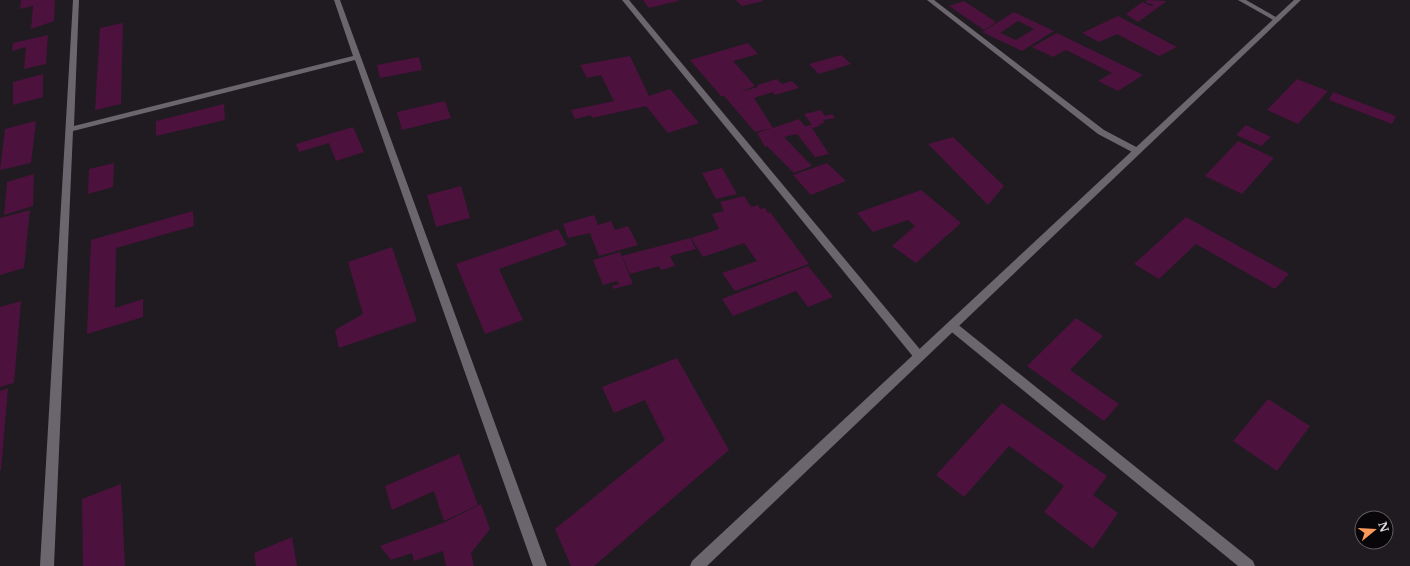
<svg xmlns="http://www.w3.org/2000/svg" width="1410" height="566" viewBox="0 0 1410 566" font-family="'Libre Baskerville',serif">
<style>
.building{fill:#4d113e;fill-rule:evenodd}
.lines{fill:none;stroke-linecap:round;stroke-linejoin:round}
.minor{fill:#6b666d;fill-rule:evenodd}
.tertiary{fill:#6b666d;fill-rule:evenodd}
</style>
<rect width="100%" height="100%" fill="#1f1b20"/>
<g class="building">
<path d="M21,0h34l-1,21 -23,8 2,-23 -13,3z"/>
<path d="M643,0h35v1l-29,7z"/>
<path d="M736,0h27v1l-21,5z"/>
<path d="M1148,0l19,1 -29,21 -12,-8 16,-12 10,4 2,-1 -9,-3z"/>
<path d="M964,1l32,21 -12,8 -35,-24z"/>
<path d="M1014,12l40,19 -32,20 -40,-19zM1018,21l16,8 -18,11 -16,-7z"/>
<path d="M1118,16l59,31 -18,9 -42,-22 -18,8 -17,-9z"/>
<path d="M123,23l-2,81 -26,6 5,-82z"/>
<path d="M1057,33l86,42 -25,16 -20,-10 14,-8 -46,-23 -13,7 -21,-10z"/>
<path d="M48,35l-2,29 -22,5 2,-22 -14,4 1,-8z"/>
<path d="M748,43l10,11 -25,7 22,25 -15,6 18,-5 -1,-2 20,-6 5,5 10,-3 7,7 -24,7 -2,-3 -19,6 19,30 26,-9 6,7 7,-1 -8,-11 17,-4 4,6 7,-2 3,4 -12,2 2,3 -6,1 1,2 -8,2 17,26 -14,3 -18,-23 -13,3 28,29 -18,7 -27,-27 -2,1 -8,-14 14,-5 -16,4 -31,-36h-3l-31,-36z"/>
<path d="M841,55l10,9 -32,10 -10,-10z"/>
<path d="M630,56l19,40 21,-7 29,34 -31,10 -22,-27 -54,12 -1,-3 -16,4 -4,-9 43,-9 -13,-26 -14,3 -7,-13z"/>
<path d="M419,57l3,13 -42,8 -3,-13z"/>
<path d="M43,74v23l-30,8v-23z"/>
<path d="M1297,79l31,12 -30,33 -31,-14z"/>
<path d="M1333,92l63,24 -4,8 -63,-24z"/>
<path d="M445,101l6,17 -49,12 -5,-18z"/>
<path d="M224,104l1,16 -69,16v-15z"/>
<path d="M36,121l-5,42 -31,7 5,-41z"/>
<path d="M1246,125l25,12 -10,9 -25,-11z"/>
<path d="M353,127l11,25 -28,9 -7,-18 -30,9 -3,-8z"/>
<path d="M953,137l51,49 -16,19 -60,-61z"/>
<path d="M1238,141l36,17 -32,36 -37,-18z"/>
<path d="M114,163l-1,24 -25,7 1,-25z"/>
<path d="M827,163l19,18 -35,14 -18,-20z"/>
<path d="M722,168l15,26 -21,5 -14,-26z"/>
<path d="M34,174l-1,32 -29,9 3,-33z"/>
<path d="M461,186l9,32 -34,9 -9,-32z"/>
<path d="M921,190l40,33 -45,40 -24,-17 23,-20 -7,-6 -35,12 -16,-19z"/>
<path d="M744,196l7,11 7,-2 2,4 5,-1 3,5 2,-1 39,52 -74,27 -13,-18 35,-12 -13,-18 -41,14 -12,-19 28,-9 -7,-15 12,-3 -4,-9z"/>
<path d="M30,210l-6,58 -24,7v-57z"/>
<path d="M193,211l1,15 -78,22 -1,60 28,-9v18l-56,17 4,-94z"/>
<path d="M594,215l4,10 13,-4 4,9 13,-4 10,19 -39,11 -9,-23 -22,5 -5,-14z"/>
<path d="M1186,217l103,57 -14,15 -79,-45 -37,35 -25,-15z"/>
<path d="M558,229l9,16 -68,24 24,51 -38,14 -29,-70z"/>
<path d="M690,238l6,11 -26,7 5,10 -14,4 -2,-4 -29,8 -8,-18z"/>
<path d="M392,247l25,74 -78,27 -4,-18 28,-16 -15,-52z"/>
<path d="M620,252l13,32 -20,5 -1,-3 7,-2 -2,-3 -14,4 -10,-25z"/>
<path d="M808,266l25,31 -25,10 -12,-16 -63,25 -11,-17z"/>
<path d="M21,301l-7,82 -14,4v-80z"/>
<path d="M1076,318l27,18 -33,34 49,34 -15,17 -77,-55z"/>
<path d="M677,358l52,92 -135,116h-23l-16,-37 110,-89 -20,-40 -31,13 -12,-26z"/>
<path d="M8,388l-7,82h-1v-79z"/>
<path d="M1268,399l42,27 -33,45 -44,-30z"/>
<path d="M1002,403l105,73 -14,19 25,18 -25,36 -49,-37 20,-26 -55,-40 -45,51 -28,-22z"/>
<path d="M459,454l19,51 -34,16 -10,-30 -42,19 -7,-24z"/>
<path d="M121,484l4,82h-42l-1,-67z"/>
<path d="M481,504l9,25 -19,24 3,13h-28l-3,-15 -29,10 -2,-8 -21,7 -11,-14 63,-23z"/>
<path d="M292,537l5,29h-41l-2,-13z"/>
</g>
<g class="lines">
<g class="minor">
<path d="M73,0h6l-5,126 279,-70 -19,-56h6l207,566h-14l-178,-506 -282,71 -19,435h-14z"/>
<path d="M622,0h7l294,353 1,3 -1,3 -4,1 -4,-1z"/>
<path d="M927,0h7l170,130 36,19 1,2 -1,2h-6l-36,-19z"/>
<path d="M1238,0h8l35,20 -6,1z"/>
<path d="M952,322l4,1 297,238 2,5h-17l-290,-237 -1,-3 1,-3z"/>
</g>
<path class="tertiary" d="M1294,0h7l-594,566h-17l2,-5z"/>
</g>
<g transform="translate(1374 530) rotate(72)"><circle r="19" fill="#080608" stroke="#5f5c5f"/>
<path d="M0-3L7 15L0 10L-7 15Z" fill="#ff9b59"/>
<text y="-6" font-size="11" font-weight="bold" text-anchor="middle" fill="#e1dee2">N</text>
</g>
</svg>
